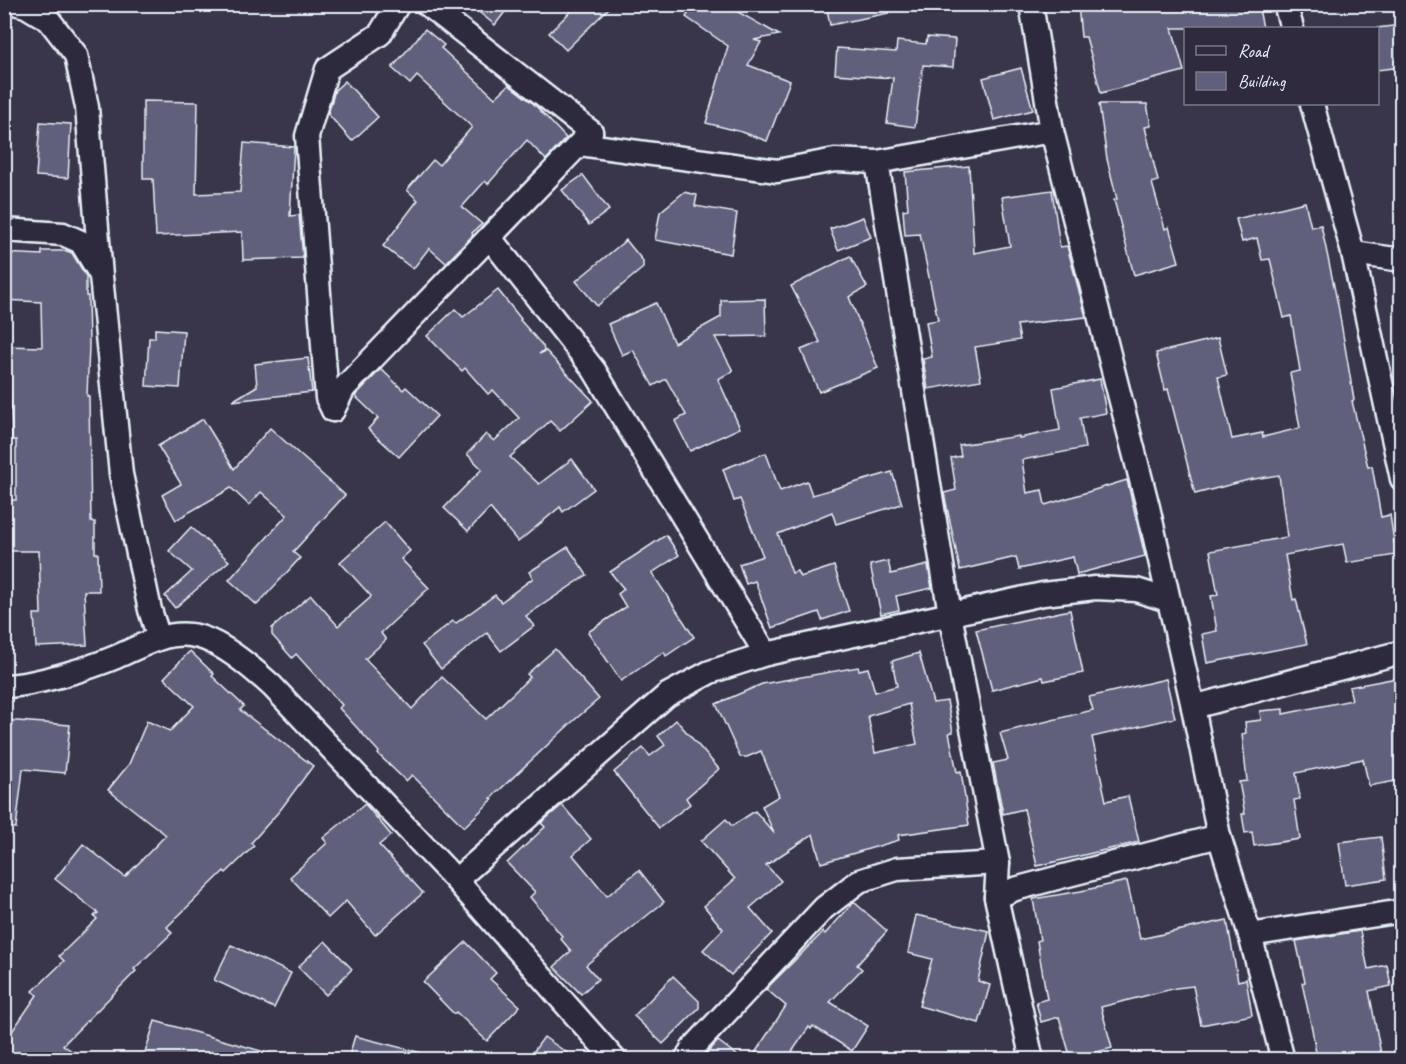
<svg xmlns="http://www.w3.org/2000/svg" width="1406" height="1064" viewBox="0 0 1406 1064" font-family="Caveat,sans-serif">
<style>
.building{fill:#60607d;stroke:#e8f1f8;stroke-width:1.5;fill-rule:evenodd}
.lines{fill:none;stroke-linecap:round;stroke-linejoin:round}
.minor-casing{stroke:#e8f1f8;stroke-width:27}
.minor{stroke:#2f2a3d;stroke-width:22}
</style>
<rect width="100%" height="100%" fill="#39354a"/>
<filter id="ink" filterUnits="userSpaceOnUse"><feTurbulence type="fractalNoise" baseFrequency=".0167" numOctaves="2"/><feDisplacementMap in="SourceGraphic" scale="12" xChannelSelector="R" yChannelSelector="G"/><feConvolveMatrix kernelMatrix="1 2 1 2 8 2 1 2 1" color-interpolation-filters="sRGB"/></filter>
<g filter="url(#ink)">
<g class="building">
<path d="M469,4h42l-16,21z"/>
<path d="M578,4h35l-47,46 -17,-17z"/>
<path d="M694,4h30l55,31 -25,5 7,2 -13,23 42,16 -23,60 -25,-9 -36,-9 22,-77 -42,-29z"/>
<path d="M826,4h62l1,9 -59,12z"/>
<path d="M1078,4h180l5,24h-91l12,43 -83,22 -15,-56h-5z"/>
<path d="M1401,25v42l-24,3v-42z"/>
<path d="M425,29l19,16 -3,3 54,50 14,-13 25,19 32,34 -20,22 -19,-20 -39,44 -3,-3 -23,26 20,17 -10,9 1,2 -27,28 -17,-15 -16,21 -30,-23 35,-46 -11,-10 26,-30 6,5 33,-38 -55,-51 -7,8 -18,-16z"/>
<path d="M927,37l28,2 -2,28 -30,-2 -8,62 -28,-4 6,-45 -58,-4 2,-26 59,4 1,-11 29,3z"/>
<path d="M1021,68l12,42 -39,10 -11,-42z"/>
<path d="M345,81l33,36 -26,24 -24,-27 7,-24z"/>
<path d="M143,101l55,1 -2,92 44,-2 4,-49 50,4 -4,69 9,-1 4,43 -60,2 -1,-28 -86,4 -3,-57h-10z"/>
<path d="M1099,104h48l4,22 -6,1 13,54 -6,2 13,46 4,-2 10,35 -45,13 -20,-75 3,-1 -10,-40z"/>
<path d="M40,122l31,2 -3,54 -32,-2z"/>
<path d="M969,166l5,87 36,-7 -8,-49 50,-7 8,57 7,-1 19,71 -69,8 3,15 -45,7 6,33 -53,9 -5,-30 9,-2 -6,-35 12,-2 -18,-86 -15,1 -2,-25 5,-1 -3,-37z"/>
<path d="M583,175l26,35 -20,15 -27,-35z"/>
<path d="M684,192l13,3 -2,11 42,7 -6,41 -76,-14 5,-28z"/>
<path d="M1305,202l6,25 10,-2 17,80 16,95 -2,1 16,66 4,-1 9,51 9,-2 6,40 -49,8 -4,-19 -58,11 8,45 3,-1 11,45 -100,19 -5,-29 15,-3 -6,-35 7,-1 -8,-44 77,-14 -8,-62 -31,5 -53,14 -27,-105 -3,1 -9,-37 62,-15 9,37 -9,2 14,62 30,-6 1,4 37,-9 -10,-55 10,-2 -9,-55 -7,2 -14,-59 -8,1 -5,-22 -15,4 -6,-23z"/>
<path d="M863,217l8,20 -33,13 -8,-21z"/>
<path d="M626,240l17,21v7l-46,38 -21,-25z"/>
<path d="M42,251h25l5,2 14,23v20h2l1,49 -2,51h2l2,126h4v31h3l1,38h-15l3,54 -51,2 -2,-33h7l-2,-63h-30l-1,-51h8v-60h-4l-2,-56h-6v-38l38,1 -1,-45 -37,-2v-47l38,2z"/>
<path d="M850,256l17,31 -18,10 29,71 -59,24 -18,-42 19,-8 -29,-56z"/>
<path d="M498,290l23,29 -1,1 23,26 1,4 -5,4 7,-3 47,50 -33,30 -10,-10 -40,36 29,27 33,-25 22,30 -31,23 -3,-5 -42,35 -28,-34 -22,23 -24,-23 38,-39 -15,-15 19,-20 8,7 25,-23 -26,-28 -5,4 -23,-26 -3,3 -35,-35 28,-27 8,8z"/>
<path d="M765,299l1,37 -51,1 18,34 -15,8 22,49 -50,23 -15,-30 11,-6 -20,-36 -13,7 -20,-36 -11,5 -14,-31 48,-21 18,40 47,-26v-17z"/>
<path d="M155,329l29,2 -4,57 -34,-2 3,-48h6z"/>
<path d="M308,358l4,34 -80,9 25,-15 -2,-22z"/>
<path d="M381,369l22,21 3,-3 31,29 -38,41 -31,-28 10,-11 -23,-22z"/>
<path d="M1100,379l6,34 -26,5 5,30 -63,12 5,33 15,-3 3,15 82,-25 18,76 -68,18 -4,-17 -54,12 -3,-12 -56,13 -16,-77 12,-3 -5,-32 10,-2 -2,-11 60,-9v2l41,-8 -7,-42z"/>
<path d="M203,419l31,50 36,-41 75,67 -52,57 7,6 -43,47 -28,-25 58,-65 -26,-23 -12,13 -18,-17 -55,32 -14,-25 19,-11 -23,-38z"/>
<path d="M766,453l14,38 27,-10 5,14 80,-23 10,32 -66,20 -4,-12 -54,22 14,39 5,-2 3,6 34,-11 15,45 -27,9 -3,-8 -47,16 -17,-47 -9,3 -7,-20 24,-8 -23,-57 -6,2 -11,-32z"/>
<path d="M385,522l25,29 -9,8 28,29 -48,45 5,7 -21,19 47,50 30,-32 44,42 44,-42 -3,-3 28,-25 44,50 -28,24 -80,75 2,1 -29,28 -52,-52 -6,6 -28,-27 1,-2 -40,-44 3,-3 -46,-51 -4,4 -20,-23v-7l39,-33 27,31 32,-28 1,-2 -31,-34z"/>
<path d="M191,527l38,34 -54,47 -10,-12 27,-25 -23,-20z"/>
<path d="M666,535l13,20 -27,18 42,64 -28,19 -2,-4 -43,29 -33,-49 38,-25 -8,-13 6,-5 -14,-17z"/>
<path d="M568,547l19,28 -61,41 8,10 -33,25 -14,-18 -46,36 -19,-24 31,-24 3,2 39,-28 6,7 32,-24 -4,-6z"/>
<path d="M888,561l3,13 37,-9 4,23 -36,8 3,14 -18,4 -11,-49z"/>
<path d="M1070,610l13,63 -39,8 -1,-4 -51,13 -16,-60z"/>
<path d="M190,651l24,23 -2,2 32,30 -4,4 73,56 -32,43 -30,34 3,3 -28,27 -2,-2 -57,56 5,6 -38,36 2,2 -73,74 21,14h-67l-13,-8v-8l33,-48 -4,-4 31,-30 -5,-5 38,-37 -3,-3 4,-3 -43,-34 28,-35 42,33 41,-42 -58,-45 21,-26 18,-43 23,10 24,-25 -30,-28z"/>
<path d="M919,653l14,50 14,-2 6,31 -4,1 8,39 4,-1 8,54 -71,10 1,5 -78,23 -8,-29 -47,31 15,16 -31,27 22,25 -41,42 -28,-25 20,-21 -19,-23 31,-27 -34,-38 25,-22 6,7 23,-15 19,22 -12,-27 17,-10 -18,-45 -14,6h-7l-24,-53 46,-20 96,-17 1,3 9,-2 7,24 22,-6 -5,-25zM909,704l8,40 -42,9 -7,-37z"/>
<path d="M1397,678l4,24v78l-32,6 -6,-27 -67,14 4,26 -6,1 6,39 -46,7 -2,-14 -7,1 -3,-19h3l-6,-32 8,-1 -5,-47 4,-1 -1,-11 16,-2 -1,-9 23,-2v5l69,-14 -3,-13z"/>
<path d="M1166,679l9,39 -83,19 14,64 22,-5 11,46 -102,24 -13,-57 -21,5 -10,-51 15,-3 -8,-27 93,-23 -4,-13z"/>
<path d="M4,720l66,5 -5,48 -42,-4 -7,59h-12z"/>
<path d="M676,720l43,49 -33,29 4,6 -31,24 -45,-56 29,-24 7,8 15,-11 -7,-9z"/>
<path d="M365,804l26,31 -12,10 44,48 -48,42 -29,-34 -18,17 -38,-41 37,-34 -4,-5z"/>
<path d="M562,805l29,34 -18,16 34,41 32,-26 25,32 -78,63 12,14 -17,15 -27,-27 17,-16 -11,-13 2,-2 -32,-39 5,-5 -28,-29 38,-36 -4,-4z"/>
<path d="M1381,837l5,42 -41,6 -6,-43z"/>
<path d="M1127,881l13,58 87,-19 11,61 8,-2 6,36 -51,10 -8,-39 -17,2 -75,19 11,41 -41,11 -12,-42 -18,5 -5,-20 11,-3 -10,-58 3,-1 -7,-41 48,-8z"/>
<path d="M854,902l33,29 -30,34 5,4 -32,33 38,24 -16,25 -39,-25 -2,3 -2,-2 -22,32h-36l35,-53 -20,-17 57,-57 2,2z"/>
<path d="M916,915l73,16 -11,50 12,4 -11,38 -60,-17 13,-47 -24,-6z"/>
<path d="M1360,931l8,38 19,-4 4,21 -22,5 13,68h-65l-5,-30 -10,-46 3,-1 -9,-41z"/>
<path d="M325,941l27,28 -26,26 -28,-28z"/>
<path d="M466,942l30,31 -6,6 30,27 -33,35 -31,-29 -2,2 -31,-32z"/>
<path d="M231,945l60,28 -17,35 -60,-28z"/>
<path d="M673,976l26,25v7l-36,36 -29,-28z"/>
<path d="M155,1021l117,33 -1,5h-128z"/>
<path d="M355,1036l67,17v6h-74z"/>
<path d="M544,1037l32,22h-48z"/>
<path d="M718,1041l24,18h-40z"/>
</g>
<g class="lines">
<g class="minor-casing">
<g id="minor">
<path d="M18,4l8,2 23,14 27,35 11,52 14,169 20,198 29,136 9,28"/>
<path d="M427,4l164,128 -4,13 190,26 58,-11 42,2 175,-31"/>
<path d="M1031,4l21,127 96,376 45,200 26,129 31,99 33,125"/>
<path d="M1285,4l7,24"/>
<path d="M1312,104l41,149 49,226"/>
<path d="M877,162l73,452 48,249 -2,34 36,163"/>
<path d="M4,230l59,4 18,8 18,30"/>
<path d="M490,238l104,132 172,284"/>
<path d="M1353,253l49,7"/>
<path d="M333,410l-6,-12 -20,-262 20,-67 53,-35 18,-30"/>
<path d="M333,410l11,-22 247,-256"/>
<path d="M4,686c28,0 86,-18 112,-29 24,-10 47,-25 74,-22 28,3 62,33 82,51l184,194 159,180"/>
<path d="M1193,707l209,-55"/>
<path d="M456,880l211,-185 43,-23 56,-18 277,-60 52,-6 41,2 32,10"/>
<path d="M996,897l19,-8 53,-14 151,-39"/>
<path d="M1250,935l152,-24"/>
<path d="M686,1060l6,-11 132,-141 35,-27 38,-12 101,-6"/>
</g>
</g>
<use href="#minor" class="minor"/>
</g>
</g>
<rect width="1406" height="1064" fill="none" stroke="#2f2a3d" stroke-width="24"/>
<rect x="12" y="12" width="1382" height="1040" fill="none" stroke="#e8f1f8" stroke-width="2" filter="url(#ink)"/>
<rect x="1184" y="27" width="195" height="78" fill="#2f2a3d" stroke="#797a88" stroke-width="1.5"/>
<rect x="1196" y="46" width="30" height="9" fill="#2f2a3d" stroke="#797a88" stroke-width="1.5"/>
<text x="1238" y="57" font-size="18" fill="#e8f1f8">Road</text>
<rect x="1196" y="72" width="30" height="18" fill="#60607d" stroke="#797a88" stroke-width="1.5"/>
<text x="1238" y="87" font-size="18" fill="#e8f1f8">Building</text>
</svg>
